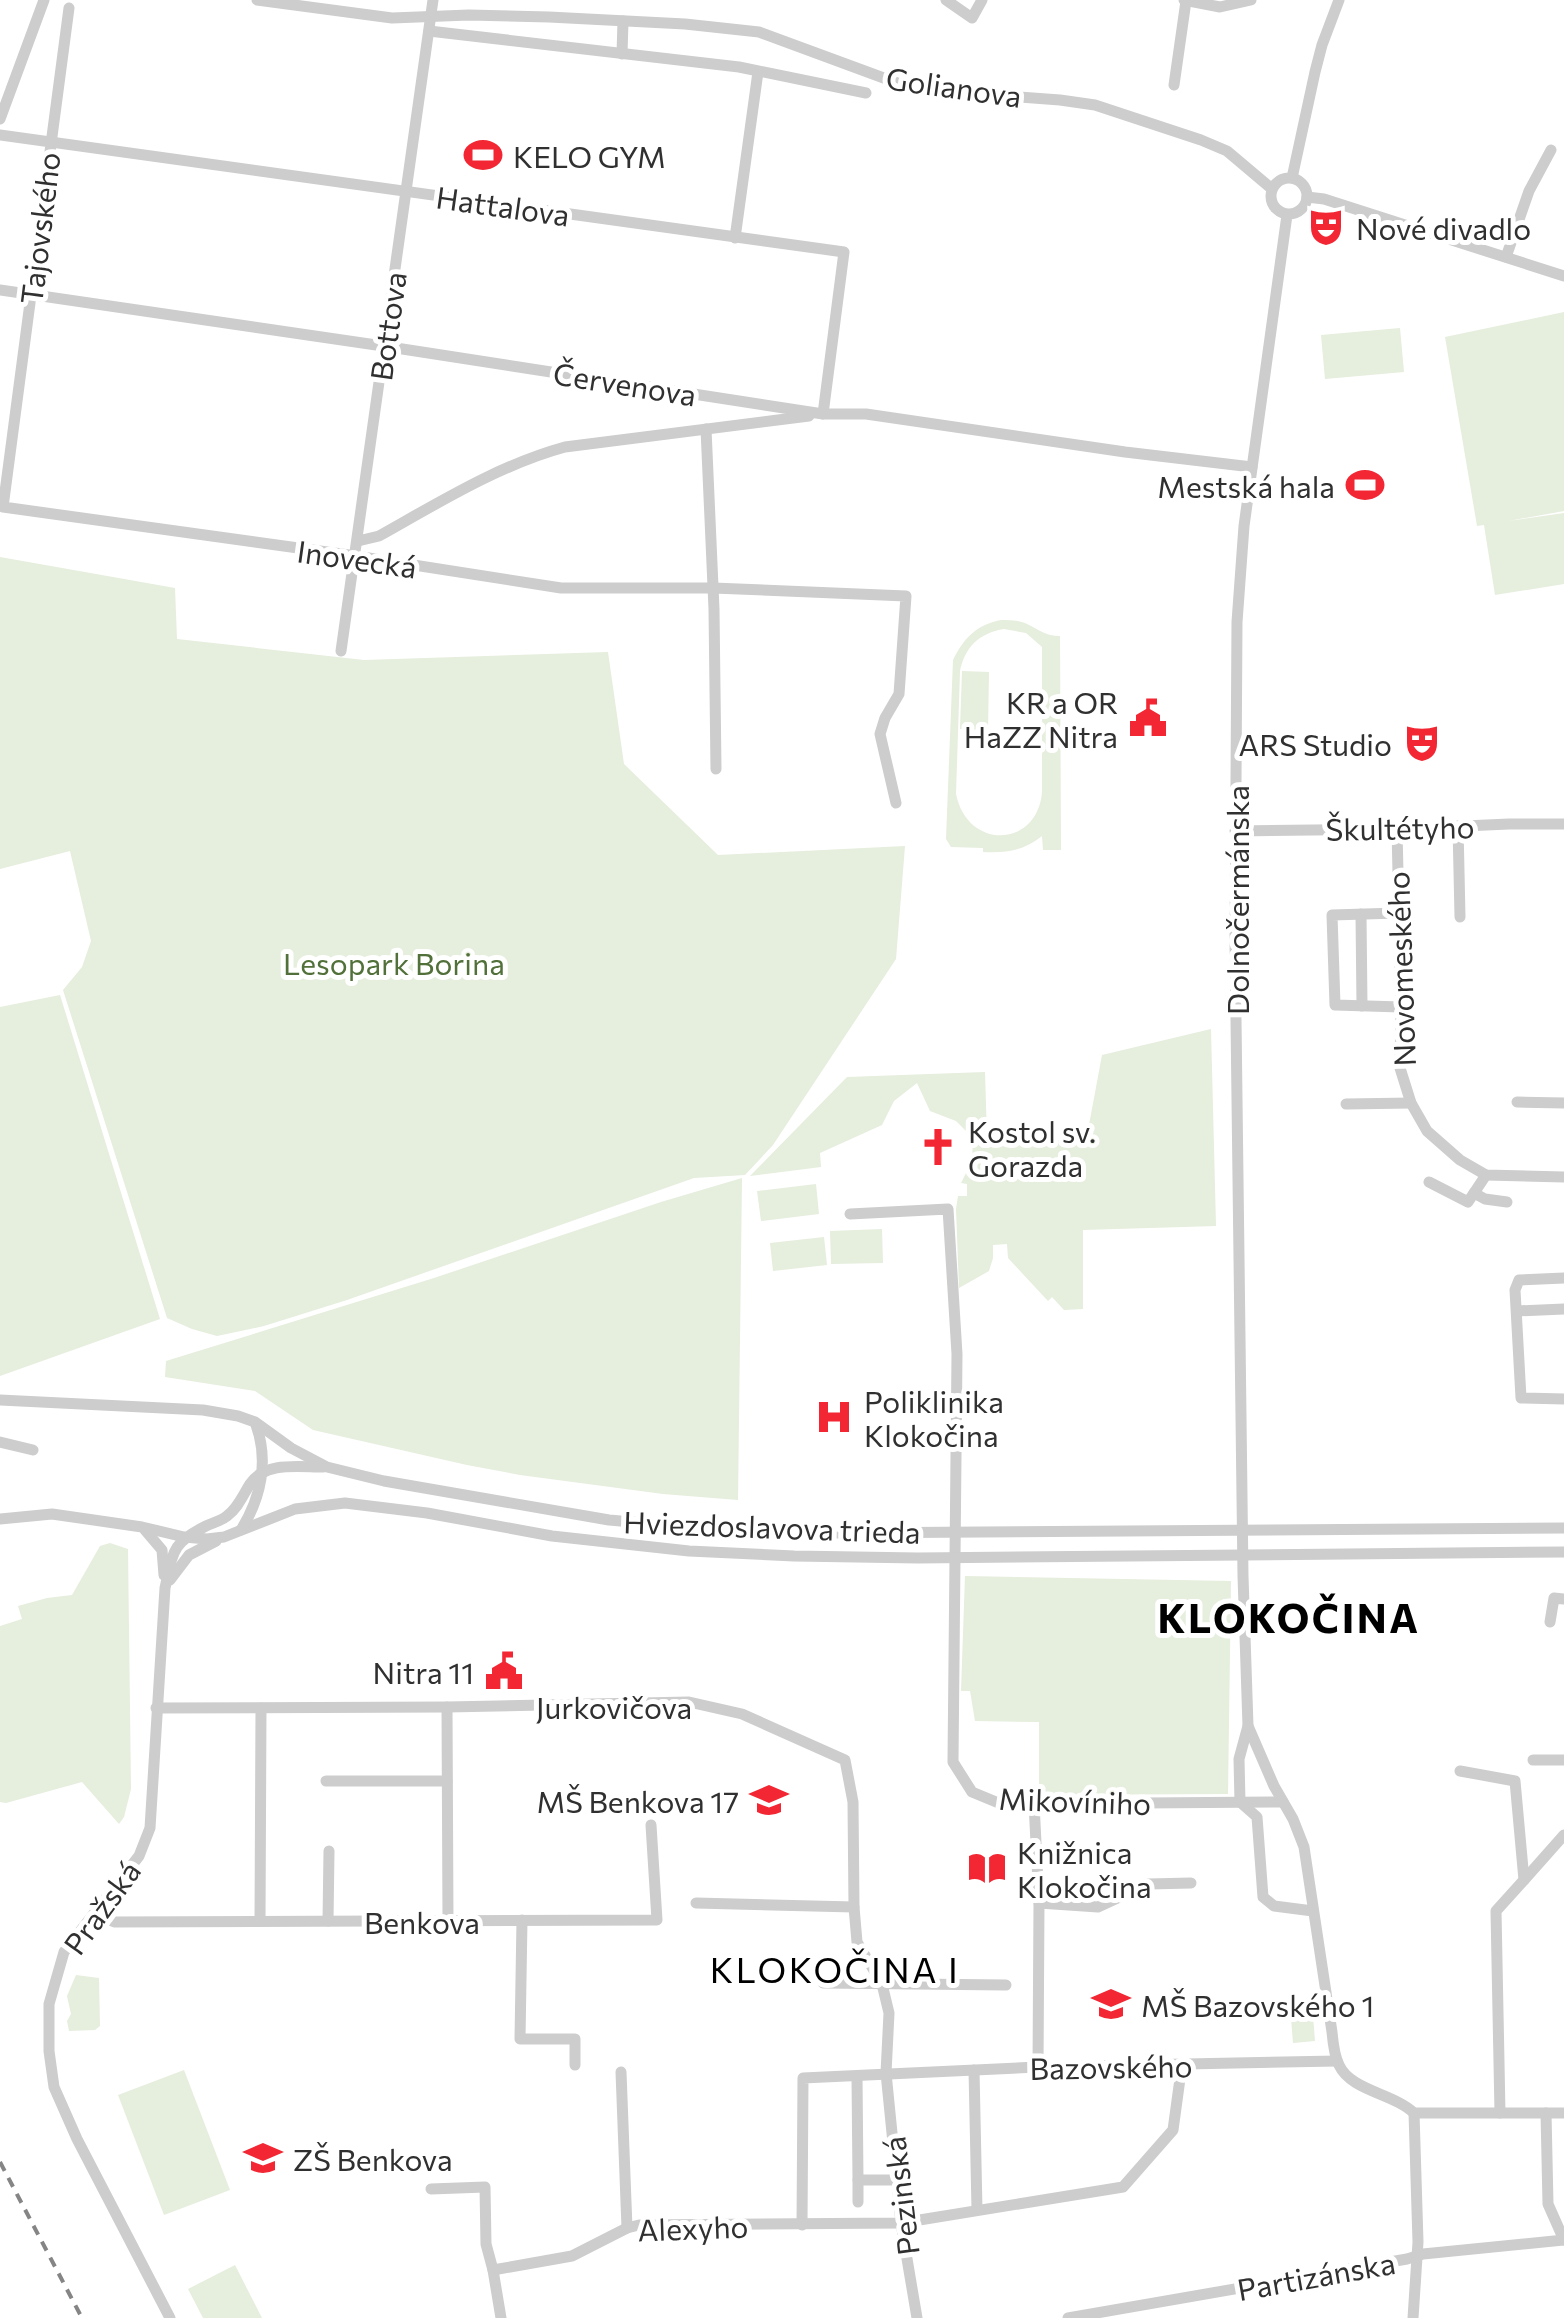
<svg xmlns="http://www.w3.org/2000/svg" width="1564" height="2318" viewBox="0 0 1564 2318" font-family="Commissioner,sans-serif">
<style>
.green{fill:#e6eedd;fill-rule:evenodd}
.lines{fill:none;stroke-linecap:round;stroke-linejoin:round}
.minor{stroke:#cdcdcd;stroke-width:11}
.rail{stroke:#858585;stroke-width:4;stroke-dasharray:10 8;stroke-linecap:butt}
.labels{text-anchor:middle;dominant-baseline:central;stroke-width:10;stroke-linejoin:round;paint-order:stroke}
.street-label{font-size:30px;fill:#303030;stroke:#fff}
.poi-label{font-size:30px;fill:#303030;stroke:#fff;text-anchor:start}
.park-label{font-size:30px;fill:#527039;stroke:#fff}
.quarter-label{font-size:35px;letter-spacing:2.5px;fill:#000;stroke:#fff}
.district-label{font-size:40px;font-weight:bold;letter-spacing:2.5px;fill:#000;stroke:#fff}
</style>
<rect width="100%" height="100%" fill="#fff"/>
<g class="green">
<path d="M1564,312v199l-56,10 56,-8v71l-69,11 -11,-70 -7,1 -32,-189z"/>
<path d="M1400,328l4,44 -79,7 -4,-44z"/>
<path d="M0,557l175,31 2,51 187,21 244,-8 16,112 94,91 187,-9 -9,113 -123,186 -28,30 -51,3 -347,122 -83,26 -47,10 -25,-7 -25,-11 -104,-328 19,-23 9,-26 -21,-90 -70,18z"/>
<path d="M1001,620c9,0 18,0 26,4 13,6 18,12 33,12l1,214h-18l-1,-14c-19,15 -35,17 -59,16v-4l-32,-1 -5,-8 7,-179c11,-22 23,-35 48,-40zM1004,629l22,4 16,14v144c-3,56 -74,61 -86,3l4,-123c5,-24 19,-38 44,-42z"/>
<path d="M962,671l27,1 -1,58 -28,-1z"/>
<path d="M60,995l100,324 -160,57v-369z"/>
<path d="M1211,1029l5,197 -133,4v79l-19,1 -12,-13 -4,4 -40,-43 -1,-14 -14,1v13l-4,13 -30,17 -3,-79 2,-13h9v-12l-6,-1 11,-22 1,-23 -17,-17 -26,-10 -13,-28 -23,18 -12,24 -62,28 1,14 -71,9 97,-99 138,-5 2,66 99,3 16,-86z"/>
<path d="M742,1178l-4,322 -75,-6 -143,-19 -53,-10 -154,-35 -58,-39 -90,-14 1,-16 268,-83 227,-76z"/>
<path d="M816,1184l3,30 -58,7 -4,-30z"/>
<path d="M882,1229l1,34 -52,1 -1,-33z"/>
<path d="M824,1237l3,28 -54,6 -3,-28z"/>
<path d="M110,1543l18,6 3,240 -7,28 -5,7 -37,-42 -76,21 -6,-1v-176l22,-7 -4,-13 29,-8 25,-3 28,-49z"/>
<path d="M965,1576l266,5 -3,213 -189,1v-73l-64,-1 -5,-30h-9z"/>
<path d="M76,1975l23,3 1,48 -5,4 -26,1 -2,-10 4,-7 -4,-18z"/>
<path d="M1312,2003l3,38 -22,2 -3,-39z"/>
<path d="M184,2070l46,120 -66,25 -46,-120z"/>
<path d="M235,2265l27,53h-59l-15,-29z"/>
</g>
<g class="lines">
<g class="minor">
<path d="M257,0l135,18 77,-3 80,2 136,7 74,8 141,52 39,7 121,9 35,5 106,35 26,11 45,38"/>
<path d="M946,0l26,18 10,-18"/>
<path d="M1184,0l36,7 31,-7"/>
<path d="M69,8l-66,499 353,49 205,32h152l193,8 -7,98 -14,24 -5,16 16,69"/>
<path d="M429,31l310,36 127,26"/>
<path d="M622,54l1,-33"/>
<path d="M1174,85l12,-84"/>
<path d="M0,119l44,-119"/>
<path d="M0,135l844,117 -21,162"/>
<circle cx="1289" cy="196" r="18"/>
<path d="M1292,178l23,-106 7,-27 17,-45"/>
<path d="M1307,197l17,2 240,77"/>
<path d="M1287,215l-43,311 -7,96 -2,318 8,636 5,150 -9,33 1,43 17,15 6,80 11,9 39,5"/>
<path d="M735,238l23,-166"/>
<path d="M1506,257l23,-66 22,-41"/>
<path d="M0,290l383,56 440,68h43l259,38 127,15"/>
<path d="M706,429l8,180 2,160"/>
<path d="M358,541l21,-5c59,-33 120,-71 186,-89l244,-31"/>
<path d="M341,651l92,-651"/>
<path d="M1458,826l2,91"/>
<path d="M1397,829l4,178 -1,61 11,35 16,28 33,29 26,15 78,2"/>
<path d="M1235,831l162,-2 112,-5h55"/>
<path d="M1398,913l-66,2 3,90 66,2"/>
<path d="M1361,914l1,92"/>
<path d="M1517,1102l47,1"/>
<path d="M1346,1104l65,-1"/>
<path d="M1429,1182l39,20 18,-27"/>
<path d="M1474,1193l11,6 22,3"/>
<path d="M850,1214l98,-5 9,145 -4,408 19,30 29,12 282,-2"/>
<path d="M1564,1278l-45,2 -4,10 6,108 43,1"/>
<path d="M1517,1311l47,-2"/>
<path d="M0,1400l203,10 35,6 17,6 36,26 36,19 57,14 225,39 115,10 113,3 727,-5"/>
<path d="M0,1442l33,8"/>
<path d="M0,1519l52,-5 90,13 42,10 23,2 17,-2 71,-28 50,-6 82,10 125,23 137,15 105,5 124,2 646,-6"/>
<path d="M145,1530l17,20 2,25"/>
<path d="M241,1530c20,-32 28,-69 15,-105"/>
<path d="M170,1580l19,-25 27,-14"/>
<path d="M1550,1622l4,-24 10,1"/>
<path d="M447,1707l1,214"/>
<path d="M156,1708l291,-1 242,-5 53,12 103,46 8,42 1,105 3,35 25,42 7,29 -3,60 15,150 16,95"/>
<path d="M1248,1726l26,60 19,33 11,28 28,185c1,11 2,23 7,33 12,26 54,28 75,48h150"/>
<path d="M1533,1760h31"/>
<path d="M1460,1771l55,10 9,99 -28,31 4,202"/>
<path d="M326,1781h121"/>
<path d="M1034,1803l5,100 -1,164"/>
<path d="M1524,1880l40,-45"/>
<path d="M696,1903l158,4"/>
<path d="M1039,1903l59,4 50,-23 43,-1"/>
<path d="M94,1914l21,8 542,-2 -6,-95"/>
<path d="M522,1920l-2,119h55v26"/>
<path d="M260,1921l1,-213"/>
<path d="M328,1921l1,-70"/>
<path d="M823,1983l183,2"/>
<path d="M974,2070l3,140"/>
<path d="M621,2072l6,156"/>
<path d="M857,2077l1,103h39"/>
<path d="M1546,2113l2,91 16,36"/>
<path d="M858,2180v22"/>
<path d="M431,2189l54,-2 1,57 7,26"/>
<path d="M802,2225l1,-147 235,-11 299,-6"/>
<path d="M170,2318l-93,-179 -23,-52 -5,-36v-47l15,-52 75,-96 11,-28 15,-240c8,-35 6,-45 41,-62 6,-3 15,-5 21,-10 11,-8 16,-21 23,-32 15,-23 49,-17 73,-17"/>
<path d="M501,2318l-8,-48 79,-14 55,-28 12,-3 262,-2 222,-36 50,-57 9,-66"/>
<path d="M1068,2318l339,-59 16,-5 141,-14"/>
<path d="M1413,2318l5,-76 -4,-129"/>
</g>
<path class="rail" d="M0,2162l82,156"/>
</g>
<defs>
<g id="stadium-bare" transform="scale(3)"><path d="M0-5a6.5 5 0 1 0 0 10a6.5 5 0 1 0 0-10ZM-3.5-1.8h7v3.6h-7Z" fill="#f22733" stroke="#fff" stroke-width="2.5" paint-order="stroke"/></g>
<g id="theatre-bare" transform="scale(3)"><path d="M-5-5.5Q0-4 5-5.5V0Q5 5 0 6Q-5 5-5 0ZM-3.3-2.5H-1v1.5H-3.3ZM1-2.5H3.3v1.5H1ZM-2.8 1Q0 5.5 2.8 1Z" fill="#f22733" stroke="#fff" stroke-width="2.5" paint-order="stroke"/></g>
<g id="civic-bare" transform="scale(3)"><path d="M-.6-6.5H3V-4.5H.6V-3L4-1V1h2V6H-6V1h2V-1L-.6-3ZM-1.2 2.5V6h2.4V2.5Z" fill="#f22733" stroke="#fff" stroke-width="2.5" paint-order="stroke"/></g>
<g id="church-bare" transform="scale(3)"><path d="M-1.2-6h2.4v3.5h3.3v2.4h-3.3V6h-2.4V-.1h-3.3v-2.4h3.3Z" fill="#f22733" stroke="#fff" stroke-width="2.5" paint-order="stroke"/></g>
<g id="hospital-bare" transform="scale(3)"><path d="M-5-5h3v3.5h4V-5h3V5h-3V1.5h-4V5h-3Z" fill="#f22733" stroke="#fff" stroke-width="2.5" paint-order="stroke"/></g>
<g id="school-bare" transform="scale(3)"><path d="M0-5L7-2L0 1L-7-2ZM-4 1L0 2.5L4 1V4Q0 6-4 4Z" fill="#f22733" stroke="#fff" stroke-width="2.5" paint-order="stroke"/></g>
<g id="library-bare" transform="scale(3)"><path d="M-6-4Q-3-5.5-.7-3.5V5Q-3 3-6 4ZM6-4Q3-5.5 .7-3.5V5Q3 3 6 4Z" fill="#f22733" stroke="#fff" stroke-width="2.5" paint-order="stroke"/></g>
</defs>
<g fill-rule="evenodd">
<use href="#stadium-bare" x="483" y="155"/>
<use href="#theatre-bare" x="1326" y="227"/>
<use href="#stadium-bare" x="1365" y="485"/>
<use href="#civic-bare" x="1148" y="718"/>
<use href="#theatre-bare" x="1422" y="743"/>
<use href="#church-bare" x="938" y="1147"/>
<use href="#hospital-bare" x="834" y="1417"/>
<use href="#civic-bare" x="504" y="1671"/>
<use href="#school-bare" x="769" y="1800"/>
<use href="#library-bare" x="987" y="1868"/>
<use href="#school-bare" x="1111" y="2004"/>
<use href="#school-bare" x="263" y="2158"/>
</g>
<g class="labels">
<g class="street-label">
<text transform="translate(954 86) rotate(8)">Golianova</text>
<text transform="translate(503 205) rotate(8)">Hattalova</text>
<text transform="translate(39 228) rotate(-83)">Tajovského</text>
<text transform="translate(387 326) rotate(-82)">Bottova</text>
<text transform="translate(625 383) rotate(9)">Červenova</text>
<text transform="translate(357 558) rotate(8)">Inovecká</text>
<text transform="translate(1400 827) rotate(-1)">Škultétyho</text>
<text transform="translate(1236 900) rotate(-90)">Dolnočermánska</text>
<text transform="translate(1400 969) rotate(-92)">Novomeského</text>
<text transform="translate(772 1526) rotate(2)">Hviezdoslavova trieda</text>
<text x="614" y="1706">Jurkovičova</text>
<text transform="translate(1075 1800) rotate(2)">Mikovíniho</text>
<text transform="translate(101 1907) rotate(-54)">Pražská</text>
<text x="422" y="1921">Benkova</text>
<text transform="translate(1111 2066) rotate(-1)">Bazovského</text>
<text transform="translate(900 2196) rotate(-97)">Pezinská</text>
<text transform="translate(693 2227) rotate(-2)">Alexyho</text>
<text transform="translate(1316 2275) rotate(-10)">Partizánska</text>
</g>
<g class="poi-label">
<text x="513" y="155">KELO GYM</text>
<text x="1356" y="227">Nové divadlo</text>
<text x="1335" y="485" text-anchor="end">Mestská hala</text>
<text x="1118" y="701" text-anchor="end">KR a OR<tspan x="1118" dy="34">HaZZ Nitra</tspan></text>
<text x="1392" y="743" text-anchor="end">ARS Studio</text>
<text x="968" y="1130">Kostol sv.<tspan x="968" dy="34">Gorazda</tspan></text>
<text x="864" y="1400">Poliklinika<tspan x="864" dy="34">Klokočina</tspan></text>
<text x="474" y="1671" text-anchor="end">Nitra 11</text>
<text x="739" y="1800" text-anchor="end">MŠ Benkova 17</text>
<text x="1017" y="1851">Knižnica<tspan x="1017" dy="34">Klokočina</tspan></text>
<text x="1141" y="2004">MŠ Bazovského 1</text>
<text x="293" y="2158">ZŠ Benkova</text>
</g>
<g class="park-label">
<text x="394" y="962">Lesopark Borina</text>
</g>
<g class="quarter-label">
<text x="835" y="1968">KLOKOČINA I</text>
</g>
<g class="district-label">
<text x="1289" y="1616">KLOKOČINA</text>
</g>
</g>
</svg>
